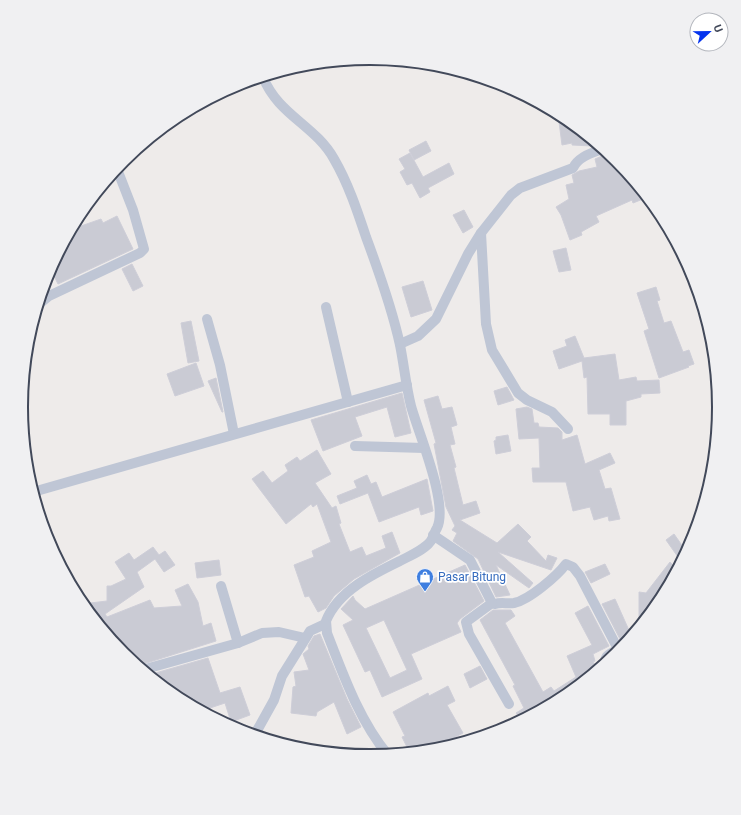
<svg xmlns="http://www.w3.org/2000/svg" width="741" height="815" viewBox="0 0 741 815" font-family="Roboto,sans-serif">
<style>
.building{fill:#cacbd4;stroke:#ceced8;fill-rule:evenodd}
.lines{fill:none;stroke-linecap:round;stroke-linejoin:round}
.minor{stroke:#bfc6d5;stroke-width:10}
.labels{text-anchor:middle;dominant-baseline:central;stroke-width:3.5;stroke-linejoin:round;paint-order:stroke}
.shop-label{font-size:12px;fill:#366cbe;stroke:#fff;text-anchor:start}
.rim{fill:none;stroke:#42495a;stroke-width:2}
</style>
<rect width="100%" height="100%" fill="#eeebea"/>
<g class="building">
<path d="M558,114l7,3 33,27 -6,2 -20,-1v-2l-10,2z"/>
<path d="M426,141l5,10 -17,9 -5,-10z"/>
<path d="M410,153l13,24 26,-14 5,11 -26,14 2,4 -10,6 -8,-15 -5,2 -7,-13 5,-3 -6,-10z"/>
<path d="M609,153l9,8 30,36 -15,6 -1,-3 -36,16 3,6 -18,10 1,3 -12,5 -9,-25 -5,-8 13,-8 -3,-14 8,-2 -2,-8 7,-4 18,-4 -2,-8z"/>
<path d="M464,210l9,17 -10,6 -10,-18z"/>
<path d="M117,216l16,33 -75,35 -8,-16 28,-51 3,9 20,-7 2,4z"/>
<path d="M566,248l5,22 -12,2 -6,-21z"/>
<path d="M132,264l11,22 -10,5 -11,-22z"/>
<path d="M423,281l9,29 -21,7 -9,-30z"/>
<path d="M656,287l4,13 -3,1 7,22 7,-2 12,31 6,-2 5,14 -6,2 1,1 -30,11 -15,-47 5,-2 -12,-36z"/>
<path d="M191,321l8,40 -11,2 -7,-40z"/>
<path d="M575,336l9,22 31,-4 4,26 17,-3 1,4 22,-1 1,13 -19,1v3l-15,4v24h-16v-11h-22l-1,-37 -3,1 -2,-17 -23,8 -6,-18 14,-5 -2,-6z"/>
<path d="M196,363l8,23 -29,10 -8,-22z"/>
<path d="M216,378l7,34h-1l-14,-31z"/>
<path d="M507,387l7,13 -16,5 -4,-14z"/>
<path d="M402,393l9,40 -16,4 -8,-30 -32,10 7,19 -39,15 -12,-31z"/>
<path d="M438,396l4,13 10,-2 5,18 -6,2 4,17 -5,1 6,22 -2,1 9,37 13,-4 4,12 -20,7 37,23 21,-19 13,13 -4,4 19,20 2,-6 9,3 -6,12 -53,-18 35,31 -4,5 -33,-23 14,30 -14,2 -18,-38 -25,-18 4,-8 -5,-3 3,-4 -9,-19 -12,-63 2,-1 -12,-43z"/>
<path d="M527,407l5,2 2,14h4l1,4 19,1 4,4v8l15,-5 8,29 25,-11 5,10 -16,7 6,19 6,-1 9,31 -11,2 -1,-5 -14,4 -4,-13 -17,4 -7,-29h-33l-1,-14h8l-1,-30 -20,1 -3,-30z"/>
<path d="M508,435l3,16 -15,3 -2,-13 2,-1v-3z"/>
<path d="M317,450l14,24 -16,9 17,25 4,-2 5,17 -2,1 11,28 12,-5 4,9 20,-8 -4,-12 10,-4 8,21 -46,26 -20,17 -8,12 -8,4 -9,-16 -4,1 -11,-32 20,-8 -2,-6 19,-9 -14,-38 -4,3 -2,-3 -25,20 -34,-45 11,-8 9,12 16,-12 -3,-6 12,-8 3,4z"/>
<path d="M367,475l4,9 5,-2 6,15 45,-18 6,32 -12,4 -2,-8 -40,15 -11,-29 -28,11 -3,-8 20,-8 -3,-7z"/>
<path d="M674,534l12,17 -8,6 -12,-17z"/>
<path d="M153,547l6,8 6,-4 10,14 -11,7 -9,-13 -18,13 7,15 -39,27 2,3 43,-17 4,8 28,-2 -7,-16 13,-6 10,18 5,24 8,-3 5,18 -79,25 -14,-12 -41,-50 25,-3v-15h4l15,-7 -11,-17 14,-9 5,7z"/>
<path d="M219,560l2,15 -24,3 -2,-15z"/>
<path d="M670,562l7,7 -23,29v12l-15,19v-37l7,1z"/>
<path d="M605,564l5,10 -19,9 -6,-11z"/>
<path d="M465,565l19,36 -24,18 -3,4 4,9 -50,22 11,25 -40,18 -12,-27 -5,2 -22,-47 10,-5 -12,-11 12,-13 2,4 10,9zM384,620l23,50 -17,8 -24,-50z"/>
<path d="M615,599l17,38 -10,6 -20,-39z"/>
<path d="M588,606l21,40 -16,8 2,7 -2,1 6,8 -34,28 -43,23 -6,-8 8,-5 -11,-22 2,-1 -35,-65 13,-10h18l4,6 -10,7 38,69 8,-5 3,4 22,-14 -9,-21 25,-11 -17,-32z"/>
<path d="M320,634l27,65 14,28 -14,7 -13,-32 -17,10 -1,4 -25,-3 2,-26 3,-1 -2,-14 15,-2 -6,-16 6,-5 -1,-3 6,-10z"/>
<path d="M208,658l12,35 20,-6 10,28 -19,7 -6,-19 -24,8 -25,-13 -22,-18 -2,-6z"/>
<path d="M480,666l7,13 -17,9 -6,-14z"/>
<path d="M448,686l7,15 -8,4 16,28 -17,9 2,5 -10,3 -28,3 -8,-16 3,-1 -12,-24 35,-19 1,3z"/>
</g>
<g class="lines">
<g class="minor">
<path d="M263,77c15,38 52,48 71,82 14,24 23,51 32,78 13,35 26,71 34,108 4,20 6,41 11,61 7,26 38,98 26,122 -2,3 -3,7 -5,11 -5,10 -23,17 -32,22 -27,13 -62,30 -74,60l1,12c16,41 32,87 61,122"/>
<path d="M481,233l5,91 6,26 26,43 9,7 25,12 16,17"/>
<path d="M38,305l11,-9 91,-43 4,-4 -11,-39 -16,-41"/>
<path d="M326,307l22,95"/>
<path d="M207,319l13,46 14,69"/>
<path d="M400,344l18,-8 18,-17 32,-65 13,-21 30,-38 9,-7 53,-20c5,-11 19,-16 31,-19"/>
<path d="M355,446l69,2"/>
<path d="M33,492l374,-107"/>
<path d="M433,535l37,25 22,43 3,1c6,-2 12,0 19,-1 15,-3 43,-27 52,-39l7,3 7,9 38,73c-7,5 -15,6 -12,15"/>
<path d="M221,586l17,57"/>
<path d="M492,603l-26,19 3,12 40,70"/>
<path d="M142,670l96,-27 24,-10 17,-1 26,6"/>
<path d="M254,736l20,-36 8,-24 25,-40 3,-5 15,-7"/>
</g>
</g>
<defs>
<g id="shop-pin" transform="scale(0.9)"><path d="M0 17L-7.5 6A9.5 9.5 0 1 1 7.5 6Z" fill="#3f7fe0" stroke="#fff"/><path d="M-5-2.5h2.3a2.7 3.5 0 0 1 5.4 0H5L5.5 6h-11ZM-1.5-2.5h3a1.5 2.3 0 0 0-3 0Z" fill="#fff"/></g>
</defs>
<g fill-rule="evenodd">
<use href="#shop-pin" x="425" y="577"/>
</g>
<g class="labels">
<g class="shop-label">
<text x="438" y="577">Pasar Bitung</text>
</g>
</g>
<path d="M0 0H741V815H0ZM28 407a342 342 0 1 1 684 0a342 342 0 1 1-684 0Z" fill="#f0f0f2" fill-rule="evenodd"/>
<path class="rim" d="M28 407a342 342 0 1 1 684 0a342 342 0 1 1-684 0Z"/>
<g transform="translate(709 32) rotate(68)"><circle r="19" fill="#ffffff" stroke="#b3b6bd"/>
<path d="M0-3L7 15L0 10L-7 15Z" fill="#0534ee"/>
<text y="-6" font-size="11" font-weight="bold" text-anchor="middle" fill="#42495a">U</text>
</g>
</svg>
